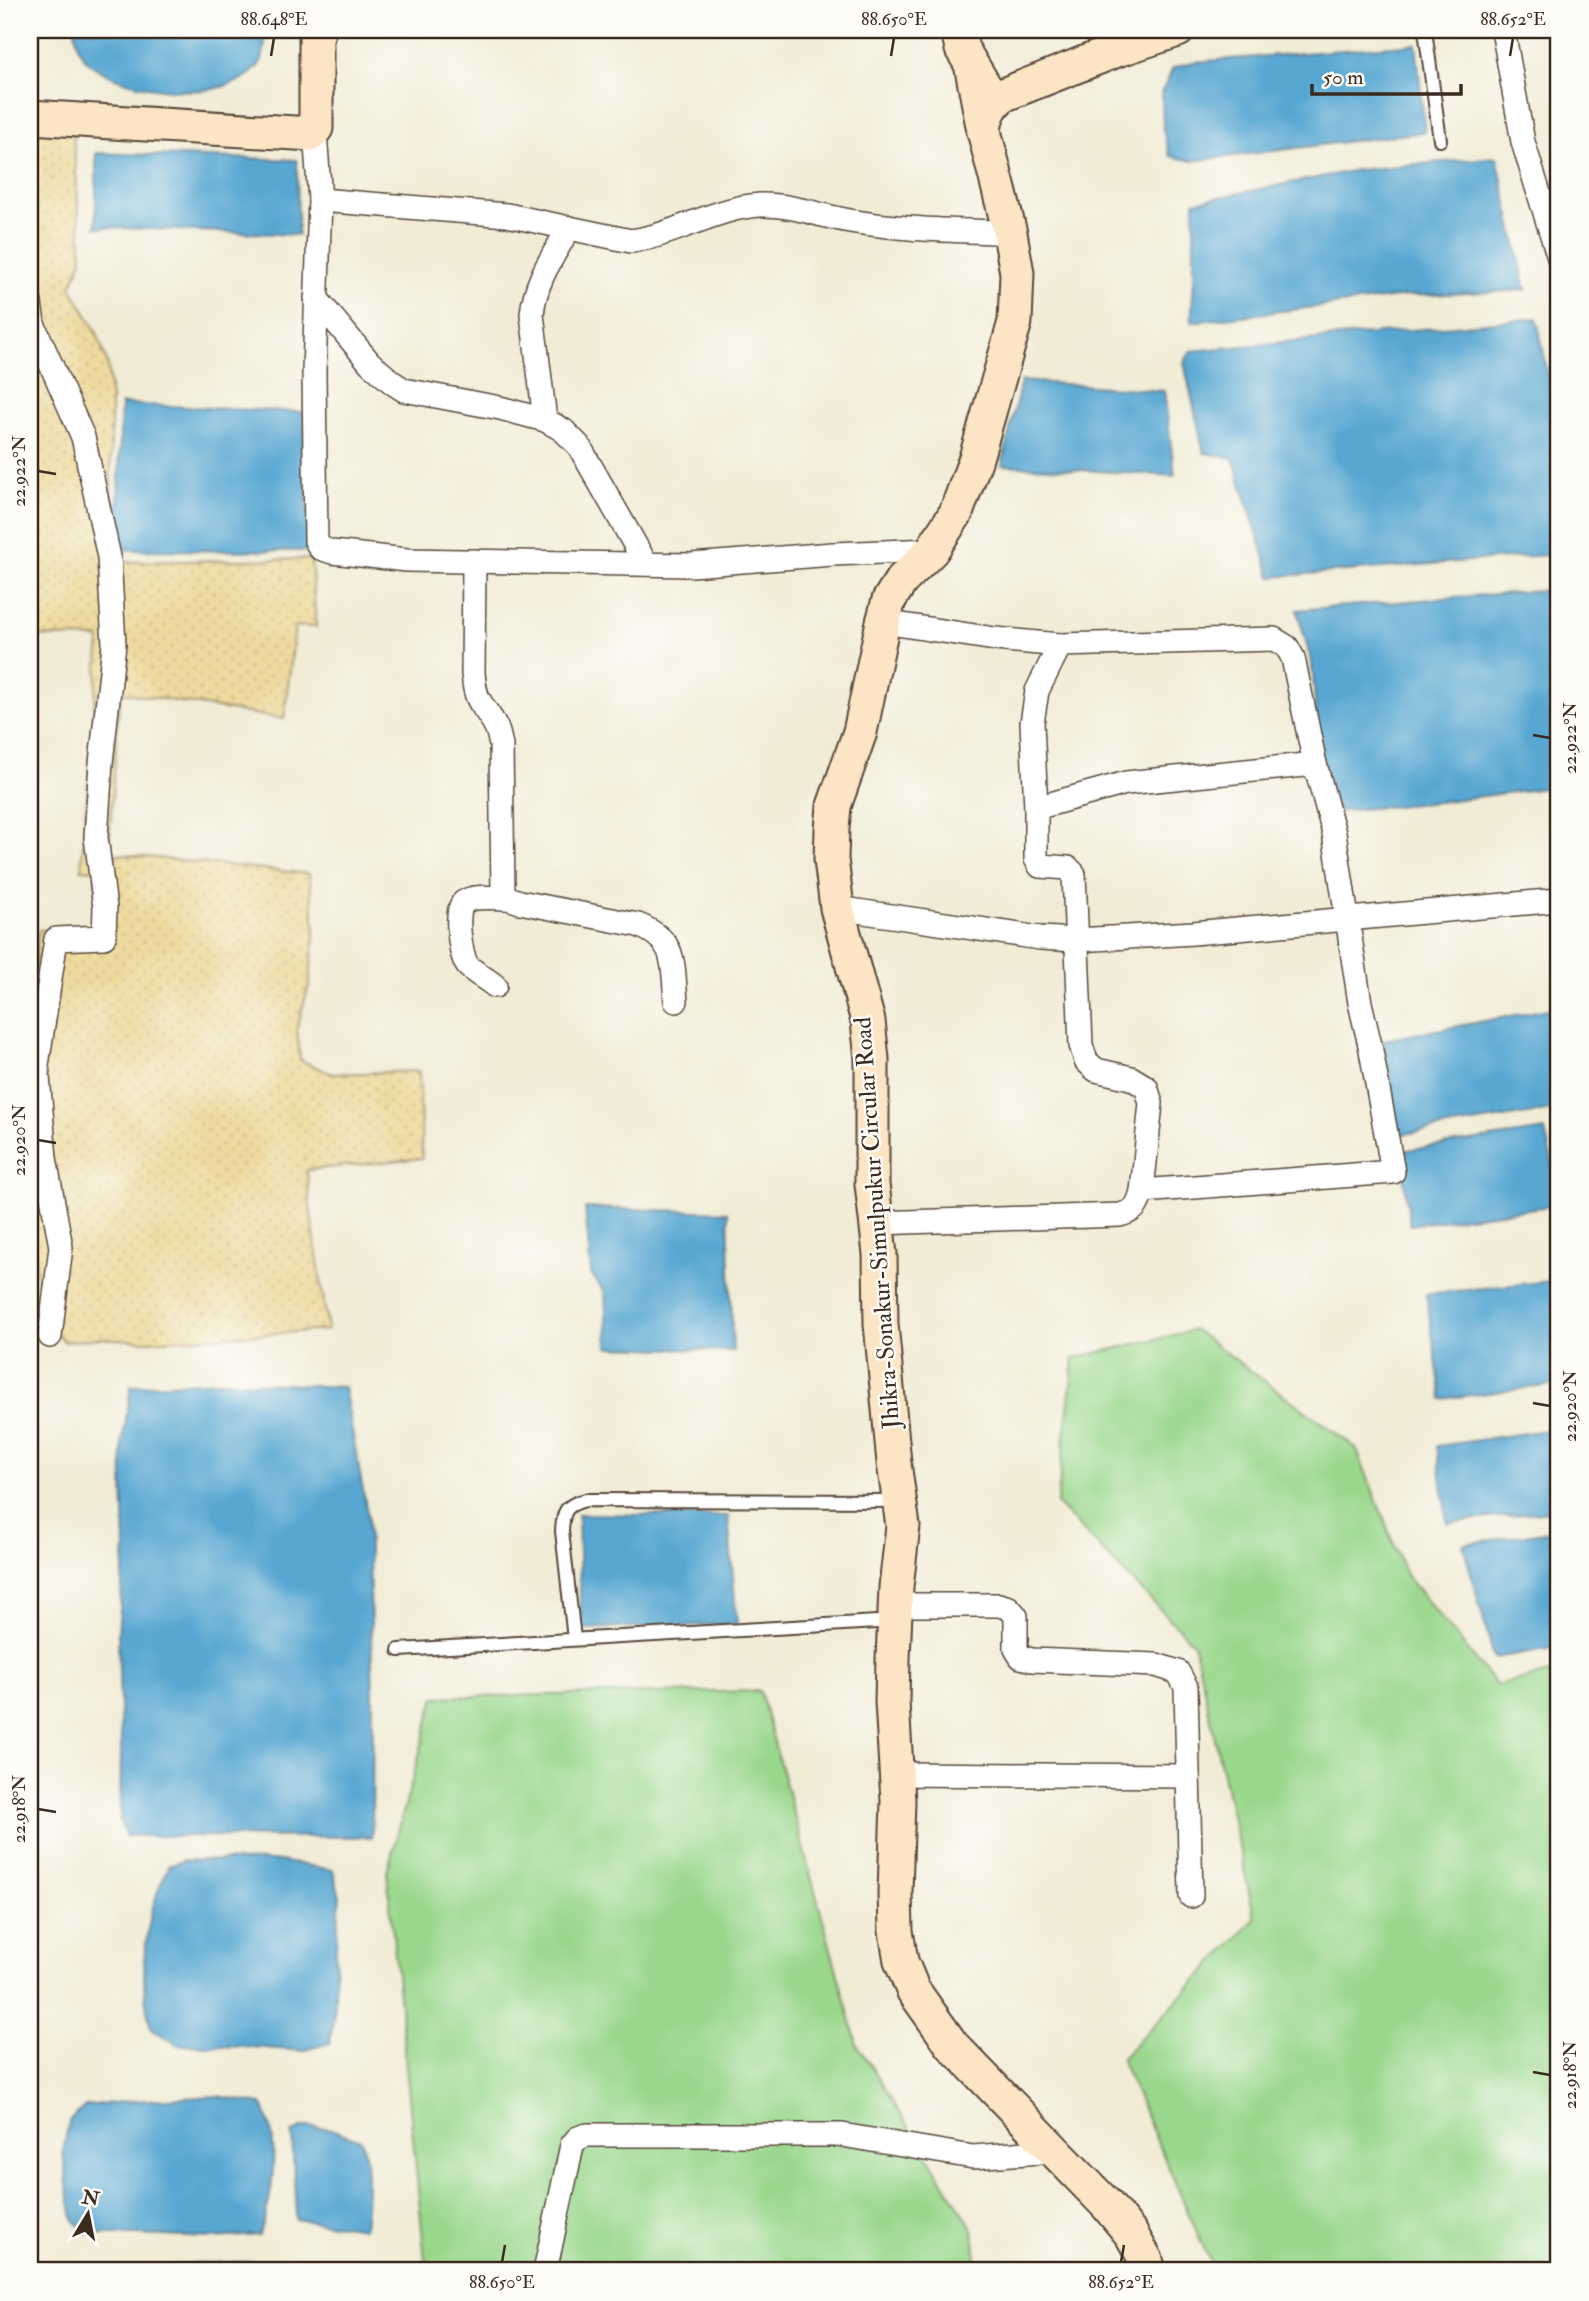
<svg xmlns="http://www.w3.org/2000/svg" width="1589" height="2301" viewBox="0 0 1589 2301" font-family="'IM FELL Double Pica',serif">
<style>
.green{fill:#99d78c;stroke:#6a8055;stroke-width:2}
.sand{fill:url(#sand-dots);stroke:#94825e;stroke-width:2}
.water{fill:#58a7d2;stroke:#4a6878;stroke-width:2}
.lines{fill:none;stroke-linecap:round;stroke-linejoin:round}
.lane-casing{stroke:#56473a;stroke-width:16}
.street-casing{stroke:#56473a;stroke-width:26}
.secondary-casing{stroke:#56473a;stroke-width:37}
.lane{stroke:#fff;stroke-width:12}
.street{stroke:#fff;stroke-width:23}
.secondary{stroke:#fce5c4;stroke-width:33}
.ticks{fill:none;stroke:#3b2a1e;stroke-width:2.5}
.labels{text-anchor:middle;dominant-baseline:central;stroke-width:5;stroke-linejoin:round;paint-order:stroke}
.street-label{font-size:24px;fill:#3b2a1e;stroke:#fdfcf7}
.neatline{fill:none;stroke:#3b2a1e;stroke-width:2.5}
.ticks-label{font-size:18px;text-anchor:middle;fill:#3b2a1e}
</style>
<defs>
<pattern id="sand-dots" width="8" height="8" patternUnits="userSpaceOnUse" patternTransform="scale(1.75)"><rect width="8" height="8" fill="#eeda9e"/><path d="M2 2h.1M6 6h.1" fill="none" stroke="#cdbb88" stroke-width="1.8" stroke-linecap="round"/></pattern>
</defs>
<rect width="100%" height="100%" fill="#fdfcf7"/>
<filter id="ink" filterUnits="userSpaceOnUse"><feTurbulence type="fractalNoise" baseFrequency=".0143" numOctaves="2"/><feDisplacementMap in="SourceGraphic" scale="14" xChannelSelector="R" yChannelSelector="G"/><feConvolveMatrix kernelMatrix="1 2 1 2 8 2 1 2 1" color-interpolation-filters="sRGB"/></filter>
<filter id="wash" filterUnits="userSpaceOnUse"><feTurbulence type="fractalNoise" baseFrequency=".00686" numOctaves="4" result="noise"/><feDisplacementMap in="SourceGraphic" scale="28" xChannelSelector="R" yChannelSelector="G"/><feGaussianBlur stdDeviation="1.57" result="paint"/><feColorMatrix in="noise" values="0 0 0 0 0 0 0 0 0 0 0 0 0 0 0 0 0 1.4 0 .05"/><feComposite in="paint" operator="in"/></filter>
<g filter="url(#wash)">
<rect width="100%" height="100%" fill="#f1ecd6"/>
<g class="green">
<path d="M1195,1330l161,118 50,127 90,110 63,-14v600h-345l-93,-212 134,-140 -61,-275 -137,-140 17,-146z"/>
<path d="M760,1691l97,353 116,185 4,42h-551l-39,-399 48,-175z"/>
</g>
<path class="sand" d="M30,128l43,4 9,128 -11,27 26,46 11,33 3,34v139l12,23 188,-3 5,68 -21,-1 -11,93 -164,-27 -12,161 201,21 6,55 -6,56 -12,42 3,33 32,14 87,-3 3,87 -115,12 3,38 18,122 -180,11 -50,-3 -33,4 -23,-23 -12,-106v-213l9,-70 59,-2 -2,-58 -15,-1 19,-231 -70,-2z"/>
<g class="water">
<path d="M75,30h191c-1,9 -1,23 -5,32 -5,9 -16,16 -25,20 -39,17 -111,8 -146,-18 -10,-8 -14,-23 -15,-34z"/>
<path d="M1416,44l9,88 -233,29 -22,-5 -7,-27 -1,-37 11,-24 20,-6z"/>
<path d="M96,153l201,7 1,75 -202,-8z"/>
<path d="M1497,157l29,133 -119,6 -216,26 3,-41v-79l162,-32z"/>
<path d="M1537,318l14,73 1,117 7,46 -288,23 -38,-119 -29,-5 -20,-90 7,-12z"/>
<path d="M1021,381l143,10 11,85 -173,-11z"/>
<path d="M121,404l183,8 5,139 -183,-1 -9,-14z"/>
<path d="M1559,589v197l-121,16 -109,10 -8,-30 -9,-118 -15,-54z"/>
<path d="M1559,1007v102l-161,26 -15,-95z"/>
<path d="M1545,1130l14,64v11l-149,20 -10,-74z"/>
<path d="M585,1208l143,4 5,139 -125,-4 -3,-54 -14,-19z"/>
<path d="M1559,1280v104l-117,15 -16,-105z"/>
<path d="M219,1381l125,6 24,131 5,176 -1,143 -246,-1 -6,-14 1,-76 -3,-113 7,-84 -3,-105 9,-58z"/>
<path d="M1559,1428v82l-112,13 -10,-77z"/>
<path d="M578,1514l150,2 9,108 -156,5z"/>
<path d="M1559,1530v117l-65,11 -31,-114z"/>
<path d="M185,1860l95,1 53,9 7,27 -4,51 -1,57 -5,38 -27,8 -51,-4 -74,-2 -27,-17c-14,-52 -6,-115 18,-163z"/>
<path d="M217,2096l44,8c21,31 12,97 -2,131l-47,3 -127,-5 -12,-14 -6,-34 -4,-34 6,-30 16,-15 47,-5z"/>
<path d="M303,2127l25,1 33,12c9,20 6,65 3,88 -23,-4 -45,-4 -68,-9l-4,-86z"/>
<path d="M269,2261l37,3 14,7h-190l57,-7z"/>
</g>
</g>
<g filter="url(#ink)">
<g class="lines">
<g class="lane-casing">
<g id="lane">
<path d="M1425,30l15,110"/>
<path d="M574,1639l-12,-108c1,-20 3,-26 24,-31l314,1"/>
<path d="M399,1650l495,-29"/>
</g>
</g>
<g class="street-casing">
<g id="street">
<path d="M1503,30l20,112 36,116"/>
<path d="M315,132l5,68 -6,172 2,169 4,7 12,4 75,8 284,5 142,-11 99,-4"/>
<path d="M320,200l187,15 124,26c45,-6 83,-33 129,-36 29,-1 61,11 90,16 52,9 107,9 160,12"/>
<path d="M316,298l54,65 23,20 11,7 96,18 45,12 18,10 16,16 67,118"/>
<path d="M30,303l3,21 50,113 26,120 5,87 -13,119 -5,74 9,71 -1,29 -48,2 -19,126 8,93 16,89 -11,89"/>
<path d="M545,420l-13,-106c3,-33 21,-58 37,-86"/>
<path d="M474,561l-1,112c1,11 2,23 9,32 12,19 15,18 19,41l2,146 5,6 12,4 118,23c40,16 34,38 38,76"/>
<path d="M883,622l112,17 65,6 214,-6 13,8 6,11 22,106 19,69 26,170 10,42 23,127 -251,19"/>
<path d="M1036,808l90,-25 189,-19"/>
<path d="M837,908l203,30 38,2 115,-7 366,-33"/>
<path d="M495,986c-8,-7 -19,-12 -27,-20 -8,-9 -14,-57 -4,-64 10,-7 32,-4 44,-4"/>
<path d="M877,1223l243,-8c15,-4 18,-9 22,-24l9,-88 -5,-16 -15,-9 -35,-8 -10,-9 -5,-16 -7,-171 -6,-6 -28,-2 -4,-7v-51l-4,-85 5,-32 23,-46"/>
<path d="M896,1605h103l10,3 7,8v33l5,8 11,3 124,5 22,7 8,15 5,209"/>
<path d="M896,1774l292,2"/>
<path d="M545,2271l27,-126 6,-7 9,-3h255l131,22 80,-6"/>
</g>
</g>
<g class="secondary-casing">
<g id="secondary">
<path d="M958,30l4,19 23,38"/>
<path d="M972,69l12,62 26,102 7,40 -2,49 -39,136 -20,55 -24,37 -31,31 -12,19 -6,22 -23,110 -26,74 -2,23 -1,30 6,49 31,113 4,38v125l8,70 1,70 13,139 9,63 -7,61 -3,72 -1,43 6,99 -3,91 1,39 5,30 12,29 39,55 155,160 24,29 15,26 3,11"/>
<path d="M30,117l281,17 5,-6v-92l3,-6"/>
<path d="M984,131c2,-16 6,-26 19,-36l114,-45 61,-20"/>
</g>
</g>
<use href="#lane" class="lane"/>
<use href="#street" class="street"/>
<use href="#secondary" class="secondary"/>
</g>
</g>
<path class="ticks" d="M271,56l3,-18M891,56l3,-18M1510,56l3,-18M38,471l18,3M1533,735l17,3M38,1140l18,3M1533,1403l17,3M38,1809l18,3M1533,2072l17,3M502,2262l3,-17M1121,2262l3,-17"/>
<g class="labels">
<g class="street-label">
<text transform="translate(877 1223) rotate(-94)">Jhikra-Sonakur-Simulpukur Circular Road</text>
</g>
</g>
<rect width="1589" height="2301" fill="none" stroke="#fdfcf7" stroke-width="77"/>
<g transform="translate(88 2214) rotate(10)" stroke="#fdfcf7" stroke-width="5" paint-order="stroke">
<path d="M0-5L12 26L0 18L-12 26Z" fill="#3b2a1e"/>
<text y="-10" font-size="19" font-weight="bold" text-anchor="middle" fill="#3b2a1e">N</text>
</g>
<path d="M1312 84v10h149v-10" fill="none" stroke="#3b2a1e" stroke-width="3.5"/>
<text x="1323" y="84" font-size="21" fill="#3b2a1e" stroke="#fdfcf7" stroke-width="5" paint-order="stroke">50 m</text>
<rect x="38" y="38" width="1512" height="2224" class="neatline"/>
<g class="ticks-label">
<text x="274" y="25">88.648°E</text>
<text x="894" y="25">88.650°E</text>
<text x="1513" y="25">88.652°E</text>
<text transform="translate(19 471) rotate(-90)" y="6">22.922°N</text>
<text transform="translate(1570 738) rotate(-90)" y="6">22.922°N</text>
<text transform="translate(19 1140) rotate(-90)" y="6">22.920°N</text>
<text transform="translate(1570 1406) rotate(-90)" y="6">22.920°N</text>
<text transform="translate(19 1809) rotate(-90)" y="6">22.918°N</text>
<text transform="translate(1570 2075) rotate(-90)" y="6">22.918°N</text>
<text x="502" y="2288">88.650°E</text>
<text x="1121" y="2288">88.652°E</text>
</g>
</svg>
